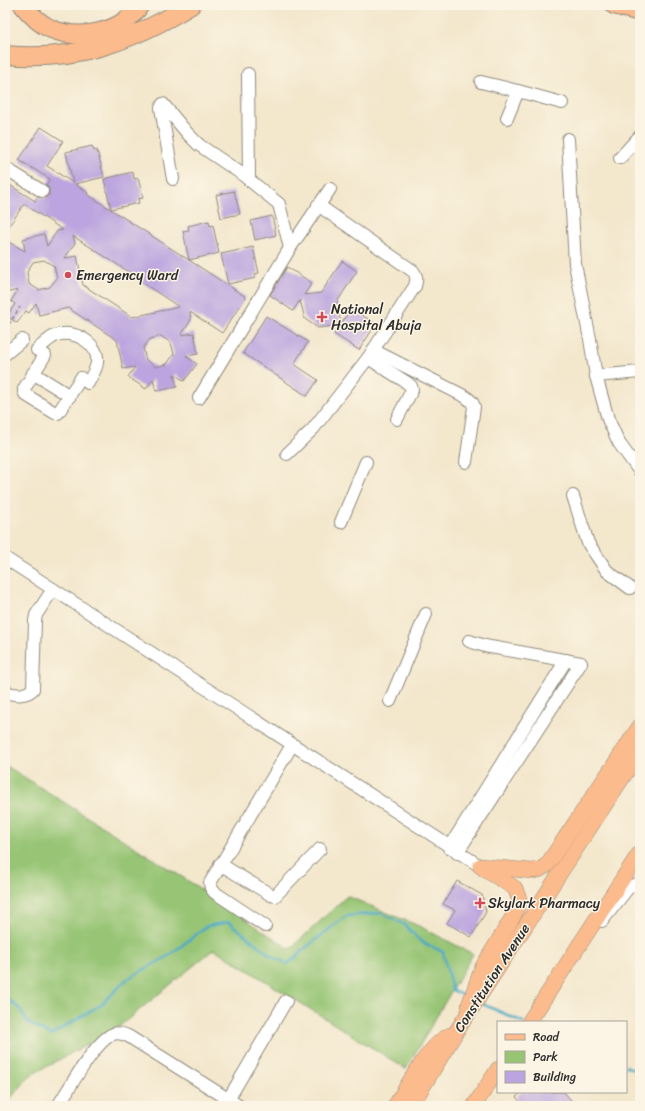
<svg xmlns="http://www.w3.org/2000/svg" width="645" height="1111" viewBox="0 0 645 1111" font-family="Sriracha,sans-serif">
<style>
.green{fill:#97c574;stroke:#617850}
.lines{fill:none;stroke-linecap:round;stroke-linejoin:round}
.stream{stroke:#46a8c6;stroke-width:2.5}
.building{fill:#bba4df;fill-rule:evenodd}
.minor-casing{stroke:#8f897c;stroke-width:14}
.major-casing{stroke:#8f897c;stroke-width:16}
.highway-casing{stroke:#8f897c;stroke-width:20}
.path{stroke:#8f897c;stroke-width:1.5;stroke-dasharray:3 3;stroke-linecap:butt}
.minor{stroke:#fff;stroke-width:12}
.major{stroke:#fbbb8d;stroke-width:15}
.highway{stroke:#fbbb8d;stroke-width:18}
.poi-dot{fill:#d1495b;stroke:#fcf5e5;stroke-width:1.5}
.labels{text-anchor:middle;dominant-baseline:central;stroke-width:3;stroke-linejoin:round;paint-order:stroke}
.poi-label{font-size:14px;fill:#2b2b2b;stroke:#fcf5e5;text-anchor:start}
.street-label{font-size:14px;fill:#2b2b2b;stroke:#fcf5e5}
</style>
<rect width="100%" height="100%" fill="#fcf5e5"/>
<filter id="ink" filterUnits="userSpaceOnUse"><feTurbulence type="fractalNoise" baseFrequency=".025" numOctaves="2"/><feDisplacementMap in="SourceGraphic" scale="8" xChannelSelector="R" yChannelSelector="G"/><feConvolveMatrix kernelMatrix="1 2 1 2 8 2 1 2 1" color-interpolation-filters="sRGB"/></filter>
<filter id="wash" filterUnits="userSpaceOnUse"><feTurbulence type="fractalNoise" baseFrequency=".012" numOctaves="4" result="noise"/><feDisplacementMap in="SourceGraphic" scale="16" xChannelSelector="R" yChannelSelector="G"/><feGaussianBlur stdDeviation="0.9" result="paint"/><feColorMatrix in="noise" values="0 0 0 0 0 0 0 0 0 0 0 0 0 0 0 0 0 1.4 0 .05"/><feComposite in="paint" operator="in"/></filter>
<g filter="url(#wash)">
<rect width="100%" height="100%" fill="#f3e7cc"/>
<path class="green" d="M5,765l188,119 97,65 57,-53 74,31 52,27 -67,115 -192,-120 -98,80 -85,46 -26,30z"/>
<g class="lines">
<g class="stream">
<path d="M5,997l15,12 8,14 23,12 51,-31 25,-25 40,-22 40,-31 22,-4 41,33 18,9 20,-18 38,-30 35,-3 24,12 15,16 23,11 9,38 14,7"/>
<path d="M480,1003l43,19"/>
<path d="M626,1066l10,5 4,6"/>
</g>
</g>
<g id="blocks">
<g class="building">
<path d="M41,127l22,14 -16,25 26,17 -7,-31 26,-6 2,5 3,-1 7,27 -29,7 13,9 -1,1 159,103 -24,36 -32,-21 1,8 -10,15 13,-2 4,21 -12,2 11,8 -13,17 -10,-7 3,13 -21,4 -3,-12 -7,10 -18,-12 7,-10 -12,2 -6,-29 -49,-32 -29,7 -3,-12 -7,10 -3,-2 -9,12 -10,-7 8,-12 -4,-3 7,-11 -12,3 -1,-53 20,11 -2,-12 21,-5 3,12 10,-15 6,-1 -39,-26 -19,28v-50l30,19 3,-4 7,1 4,-3v-7l-3,-3 4,-6 -31,-19zM73,236l59,38 -1,1 48,32 -47,10 -49,-32 -6,-29 -12,2 10,-15zM44,260l10,6 3,12 -7,9 -11,3 -10,-6 -2,-12 6,-10zM161,336l10,7 3,11 -7,10 -11,3 -10,-7 -3,-12 7,-9z"/>
<path d="M133,172l1,7 4,-1 5,20 -5,1 1,4 -28,6 -7,-30z"/>
<path d="M234,191l6,23 -19,4 -5,-23z"/>
<path d="M272,216l4,19 -21,5 -4,-19z"/>
<path d="M209,221l1,5 3,-1 6,28 -30,7 -6,-29 6,-1 -1,-4z"/>
<path d="M253,247l6,26 -4,1 1,4 -28,6 -7,-30z"/>
<path d="M342,261l15,10 -20,31 4,22 10,-16 25,16 -17,26 -25,-16 6,-9 -22,3 -13,-9 -5,-19 -7,11 -23,-16 17,-28 25,16 -8,12 17,-2z"/>
<path d="M266,316l42,26 -14,22 24,16 -11,16 -64,-43z"/>
<path d="M457,881l25,14 4,17 -15,25 -24,-14 8,-13 -12,-6z"/>
<path d="M522,1092h42l12,14h-52l-8,-9z"/>
</g>
</g>
</g>
<g filter="url(#ink)">
<use href="#blocks" fill-opacity="0" stroke="#8f897c" stroke-width="1"/>
<g class="lines">
<g class="minor-casing">
<g id="minor">
<path d="M248,74l1,106"/>
<path d="M481,82l37,9 -11,27"/>
<path d="M518,91l44,12"/>
<path d="M568,139l7,125 15,75 6,37 12,43 11,24 21,29"/>
<path d="M620,158l20,-22"/>
<path d="M5,168l37,23"/>
<path d="M173,179l-12,-71 2,-4 25,30 11,11 43,29 37,30 11,44"/>
<path d="M37,350c6,-5 13,-13 20,-15 17,-6 43,9 40,28 -1,7 -6,14 -9,20"/>
<path d="M373,350l93,47 6,5 2,5 -8,55"/>
<path d="M5,354l17,-14"/>
<path d="M45,355l-21,34v3l2,3 29,18h3l23,-35"/>
<path d="M368,358l38,24 5,4 1,4 -15,29"/>
<path d="M33,373l37,23"/>
<path d="M596,376l44,-4"/>
<path d="M199,398l91,-150 40,-59"/>
<path d="M287,454l26,-25 55,-71 47,-72c2,-7 2,-10 -2,-15l-95,-66"/>
<path d="M573,496l15,47 19,28 23,17"/>
<path d="M341,522l25,-60"/>
<path d="M5,558l475,308"/>
<path d="M5,689l3,4c9,2 18,3 25,-4l2,-68 1,-6 17,-26"/>
<path d="M390,701l36,-87"/>
<path d="M449,848l117,-188"/>
<path d="M457,853l124,-190 -96,-17 -16,-5"/>
<path d="M220,864l51,31 4,1 45,-47"/>
<path d="M602,921l27,-34 11,-4"/>
<path d="M265,926l-51,-34 -3,-4 -1,-5 82,-138"/>
<path d="M228,1100l58,-99"/>
<path d="M58,1106c11,-17 37,-65 55,-72 5,-2 10,0 15,2l111,70"/>
</g>
</g>
<g class="major-casing">
<g id="major">
<path d="M480,866l52,5 7,-1 8,-5 93,-139"/>
<path d="M469,1005l13,-37 32,-53 5,-12v-4l-4,-11 -31,-19"/>
<path d="M529,1022l111,-170"/>
<path d="M395,1106c12,-19 34,-62 55,-71"/>
<path d="M411,1106l45,-74 184,-281"/>
<path d="M474,1106l24,-37"/>
</g>
</g>
<g class="highway-casing">
<g id="highway">
<path d="M23,5c7,9 17,19 28,24 30,12 71,4 89,-24"/>
<path d="M614,5l26,7"/>
<path d="M5,55c71,7 127,-14 186,-50"/>
</g>
</g>
<path class="path" d="M6,329l14,-22"/>
<use href="#minor" class="minor"/>
<use href="#major" class="major"/>
<use href="#highway" class="highway"/>
</g>
</g>
<g class="poi-dot">
<circle cx="68" cy="275" r="4"/>
<path d="M320 311h4v4h4v4h-4v4h-4v-4h-4v-4h4z"/>
<path d="M478 897h4v4h4v4h-4v4h-4v-4h-4v-4h4z"/>
</g>
<g class="labels">
<g class="poi-label">
<text x="76" y="275">Emergency Ward</text>
<text x="331" y="309">National<tspan x="331" dy="16">Hospital Abuja</tspan></text>
<text x="488" y="903">Skylark Pharmacy</text>
</g>
<g class="street-label">
<text transform="translate(492 978) rotate(-57)">Constitution Avenue</text>
</g>
</g>
<rect width="645" height="1111" fill="none" stroke="#fcf5e5" stroke-width="20"/>
<rect x="497" y="1021" width="130" height="72" fill="#fcf5e5" stroke="#a8a49b"/>
<rect x="505" y="1034" width="20" height="6" fill="#fbbb8d" stroke="#a8a49b"/>
<text x="533" y="1041" font-size="12" fill="#2b2b2b">Road</text>
<rect x="505" y="1051" width="20" height="12" fill="#97c574" stroke="#a8a49b"/>
<text x="533" y="1061" font-size="12" fill="#2b2b2b">Park</text>
<rect x="505" y="1071" width="20" height="12" fill="#bba4df" stroke="#a8a49b"/>
<text x="533" y="1081" font-size="12" fill="#2b2b2b">Building</text>
</svg>
